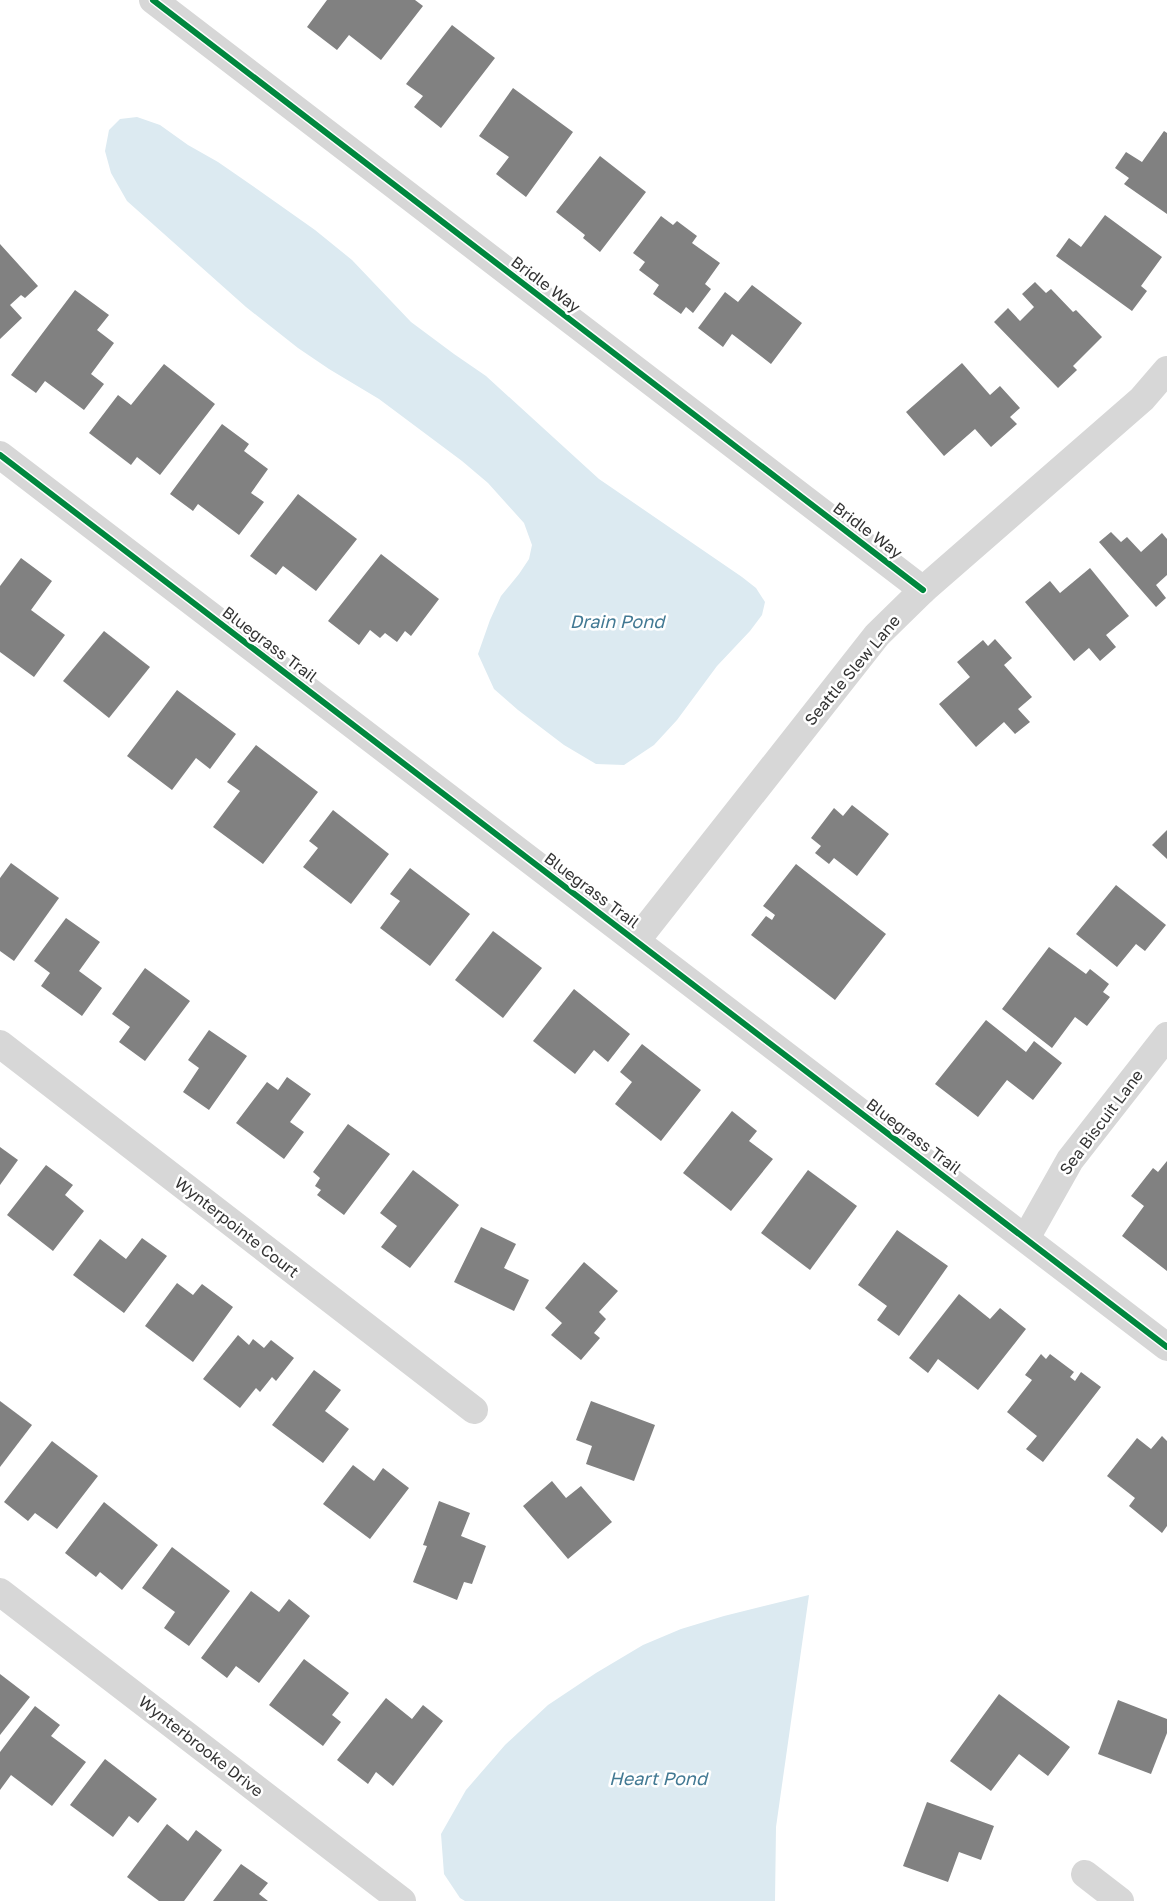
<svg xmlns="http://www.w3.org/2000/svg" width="1167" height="1901" viewBox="0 0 1167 1901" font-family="'Golos Text',sans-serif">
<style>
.water{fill:#dceaf1}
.building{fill:#818181}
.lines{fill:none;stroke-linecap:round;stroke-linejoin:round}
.minor{stroke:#d7d7d7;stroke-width:28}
.cycleway-casing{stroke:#fff;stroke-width:9}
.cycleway{stroke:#00873e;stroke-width:6}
.labels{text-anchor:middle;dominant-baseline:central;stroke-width:5;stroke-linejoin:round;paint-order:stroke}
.street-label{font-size:16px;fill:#333;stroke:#fff}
.water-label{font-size:18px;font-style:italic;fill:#427993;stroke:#fff}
</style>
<rect width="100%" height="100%" fill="#fff"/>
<g class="water">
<path d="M137,117l23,8 28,20 30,17 39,27 58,41 37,30 59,62 43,32 32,22 113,103 143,98 14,11 9,14 -3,13 -12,16 -33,35 -40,54 -23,25 -30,20 -28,-1 -32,-19 -46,-35 -24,-21 -16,-35 12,-34 11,-24 18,-22 10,-15 3,-14 -8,-22 -36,-40 -26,-22 -83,-62 -50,-30 -31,-21 -52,-41 -119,-106 -16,-28 -6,-22 4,-21 11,-11z"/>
<path d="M809,1595l-33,232 -1,74h-310l-5,-3 -16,-24 -3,-40 25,-44 39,-45 43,-40 48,-32 47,-28 38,-16 43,-13z"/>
</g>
<g class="building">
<path d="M327,0h88l8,6 -42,54 -32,-25 -12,15 -30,-23z"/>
<path d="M452,25l43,33 -54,70 -27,-21 9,-11 -17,-12z"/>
<path d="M513,88l60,44 -47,65 -30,-23 13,-17 -30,-21z"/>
<path d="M1164,131l3,2v81l-43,-30 5,-6 -14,-10 11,-16 16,10z"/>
<path d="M600,156l46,36 -46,60 -17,-14 2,-3 -29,-23z"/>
<path d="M1105,215l57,42 -21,29 6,5 -15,20 -76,-55 13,-18 12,9z"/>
<path d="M661,216l12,9 4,-4 20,15 -5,7 28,20 -15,21 6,5 -18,24 -7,-6 -5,7 -28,-20 6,-9 -20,-15 6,-8 -12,-9z"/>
<path d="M0,244l38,42 -13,12 -4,-3 -11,10 12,13 -22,21z"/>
<path d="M1035,282l11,11 5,-4 22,23 3,-2 26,27 -29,29 4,4 -19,18 -64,-66 14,-14 12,13 14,-14 -12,-13z"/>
<path d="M752,285l50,38 -31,41 -39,-30 -9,13 -25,-19 27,-36 13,10z"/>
<path d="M75,290l34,25 -12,15 17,13 -23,31 13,10 -20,26 -39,-29 -9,12 -25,-18z"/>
<path d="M962,363l28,32 10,-9 20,22 -10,9 7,7 -26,23 -16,-18 -31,27 -38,-44z"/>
<path d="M164,364l51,40 -55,71 -23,-18 -6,8 -42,-32 29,-38 13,10z"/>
<path d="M222,424l27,20 -5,7 24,18 -17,24 13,9 -25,33 -41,-31 -5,7 -23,-17z"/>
<path d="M298,494l59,45 -41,52 -33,-25 -7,9 -26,-19z"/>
<path d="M1111,532l10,10 6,-5 14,15 21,-19 5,6v36l-11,10 10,13 -10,9 -57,-65z"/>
<path d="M381,554l58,45 -28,37 -6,-5 -8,11 -12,-9 -5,5 -10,-8 -11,15 -31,-24z"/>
<path d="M21,558l31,23 -21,29 34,25 -31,42 -34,-25v-66z"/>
<path d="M1090,568l39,48 -23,19 10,12 -16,14 -11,-13 -15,13 -49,-59 25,-21 10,12z"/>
<path d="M104,631l46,36 -41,51 -46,-37z"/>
<path d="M995,639l17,19 -8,7 28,32 -14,12 12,13 -15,12 -11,-12 -28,25 -37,-43 31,-27 -13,-15 26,-22 5,6z"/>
<path d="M177,690l59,44 -26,35 -14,-11 -24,32 -45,-34z"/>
<path d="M256,745l62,47 -55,72 -50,-37 27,-36 -13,-9z"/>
<path d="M852,805l37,29 -32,42 -23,-18 -5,6 -14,-11 6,-7 -10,-8 23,-30 9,8z"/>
<path d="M333,810l56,44 -38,50 -48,-37 15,-19 -9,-7z"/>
<path d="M1167,830v29l-15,-14z"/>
<path d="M11,863l48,35 -45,63 -14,-10v-73z"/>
<path d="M796,864l90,70 -51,66 -84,-65 15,-19 6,4 3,-5 -12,-9z"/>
<path d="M410,868l60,46 -40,52 -50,-38 20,-27 -10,-7z"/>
<path d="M1116,885l50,40 -21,26 -9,-7 -19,23 -41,-33z"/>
<path d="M66,918l34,24 -21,29 23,17 -20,28 -41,-30 9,-13 -16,-12z"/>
<path d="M493,931l49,37 -39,50 -48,-38z"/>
<path d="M1049,947l37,27 4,-5 19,15 -6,8 7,5 -23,29 -12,-9 -23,31 -50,-39z"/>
<path d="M145,968l45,33 -45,60 -26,-19 11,-15 -18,-13z"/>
<path d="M574,989l56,45 -22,28 -14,-12 -19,24 -42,-33z"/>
<path d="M986,1020l40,32 8,-11 28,22 -29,37 -26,-20 -29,37 -43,-33z"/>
<path d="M209,1030l38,26 -38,54 -26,-18 16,-24 -11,-8z"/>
<path d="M642,1044l59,46 -40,51 -46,-37 17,-22 -12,-10z"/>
<path d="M287,1077l24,17 -21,28 14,10 -20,27 -48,-36 31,-41 11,8z"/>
<path d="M732,1111l25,20 -8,10 24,18 -42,52 -48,-38z"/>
<path d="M348,1124l42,30 -46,61 -27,-20 4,-5 -6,-4 5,-8 -7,-6z"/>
<path d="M0,1147l18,13 -18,25z"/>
<path d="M1167,1161v110l-45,-35 22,-30 -13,-10 22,-28 5,4z"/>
<path d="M46,1165l27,20 -8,10 19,16 -31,40 -46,-36z"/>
<path d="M413,1170l46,35 -49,63 -29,-21 16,-21 -17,-13z"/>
<path d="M808,1170l49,36 -47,64 -49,-37z"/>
<path d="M481,1227l35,17 -12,24 25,12 -15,31 -60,-29z"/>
<path d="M897,1230l51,36 -49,70 -22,-16 10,-14 -29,-21z"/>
<path d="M142,1238l25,18 -43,57 -51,-38 27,-36 26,20z"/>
<path d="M584,1262l34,29 -19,21 7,7 -12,14 6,5 -19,22 -30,-25 11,-12 -17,-15z"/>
<path d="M177,1283l16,12 9,-11 31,23 -40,55 -48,-36z"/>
<path d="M959,1294l31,25 10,-11 26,21 -48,61 -40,-31 -10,14 -19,-15z"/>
<path d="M238,1335l11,10 4,-6 11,9 7,-8 23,18 -18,23 -4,-4 -12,15 -4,-4 -16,20 -37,-29z"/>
<path d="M1041,1354l5,5 4,-5 24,18 -4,5 5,4 6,-9 20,15 -58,75 -17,-13 11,-13 -30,-24 25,-32 -7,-5z"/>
<path d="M314,1370l27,20 -16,21 24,18 -26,34 -51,-38z"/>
<path d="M0,1401l32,24 -32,42z"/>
<path d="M591,1401l64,24 -21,56 -48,-17 6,-18 -16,-6z"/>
<path d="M1162,1436l5,5v85l-5,7 -33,-27 6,-8 -28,-22 30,-38 14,11z"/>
<path d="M52,1441l46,35 -41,53 -22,-16 -7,8 -24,-19z"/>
<path d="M353,1465l21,16 9,-13 26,20 -39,51 -47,-35z"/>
<path d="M552,1481l14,17 15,-12 31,36 -44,37 -45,-53z"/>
<path d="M439,1501l31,12 -9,23 25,10 -14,38 -8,-2 -7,18 -44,-18 14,-36 -4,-1z"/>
<path d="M104,1502l54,43 -36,45 -22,-18 -4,5 -31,-24z"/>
<path d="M172,1547l58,44 -41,55 -25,-18 11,-16 -33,-24z"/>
<path d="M251,1591l28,21 10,-13 21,17 -51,67 -23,-17 -9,12 -26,-20z"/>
<path d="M304,1659l45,34 -17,22 9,7 -18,24 -54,-41z"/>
<path d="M0,1674l30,23 -30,38z"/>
<path d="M999,1694l71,53 -22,29 -29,-22 -28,37 -41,-30z"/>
<path d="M386,1698l26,21 11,-14 20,16 -50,65 -17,-14 -8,12 -31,-24z"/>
<path d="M1118,1700l49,19v14l-16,41 -53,-20z"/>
<path d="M35,1706l25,19 -9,11 35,26 -34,44 -41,-31 -11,15v-38z"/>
<path d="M105,1759l52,40 -19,24 -9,-7 -16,21 -43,-32z"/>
<path d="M927,1802l67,24 -13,34 -22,-8 -11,30 -45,-16z"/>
<path d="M167,1824l21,17 8,-11 26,20 -38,51h-25l-32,-24z"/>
<path d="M241,1864l27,19 -9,11 9,7h-55z"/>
</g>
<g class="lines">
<g class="minor">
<path d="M153,0l770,590"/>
<path d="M0,455l1167,892"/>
<path d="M636,941l241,-306 46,-45 219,-191 25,-29"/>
<path d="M0,1044l474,366"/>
<path d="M1026,1238l44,-78 97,-124"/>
<path d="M0,1592l402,309"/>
<path d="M1085,1874l35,27"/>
</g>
<g class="cycleway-casing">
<g id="cycleway">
<path d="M153,0l770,590"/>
<path d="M0,455l1167,892"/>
</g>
</g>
<use href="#cycleway" class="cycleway"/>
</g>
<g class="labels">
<g class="street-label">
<text transform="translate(546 284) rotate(37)">Bridle Way</text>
<text transform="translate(868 530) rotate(37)">Bridle Way</text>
<text transform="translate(270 644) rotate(37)">Bluegrass Trail</text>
<text transform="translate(852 670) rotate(-50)">Seattle Slew Lane</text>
<text transform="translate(592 890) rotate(37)">Bluegrass Trail</text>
<text transform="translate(1101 1122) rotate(-53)">Sea Biscuit Lane</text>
<text transform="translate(914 1136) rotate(37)">Bluegrass Trail</text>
<text transform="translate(237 1227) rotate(38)">Wynterpointe Court</text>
<text transform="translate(201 1746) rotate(38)">Wynterbrooke Drive</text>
</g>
<g class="water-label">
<text x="617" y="621">Drain Pond</text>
<text x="658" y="1778">Heart Pond</text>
</g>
</g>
</svg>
